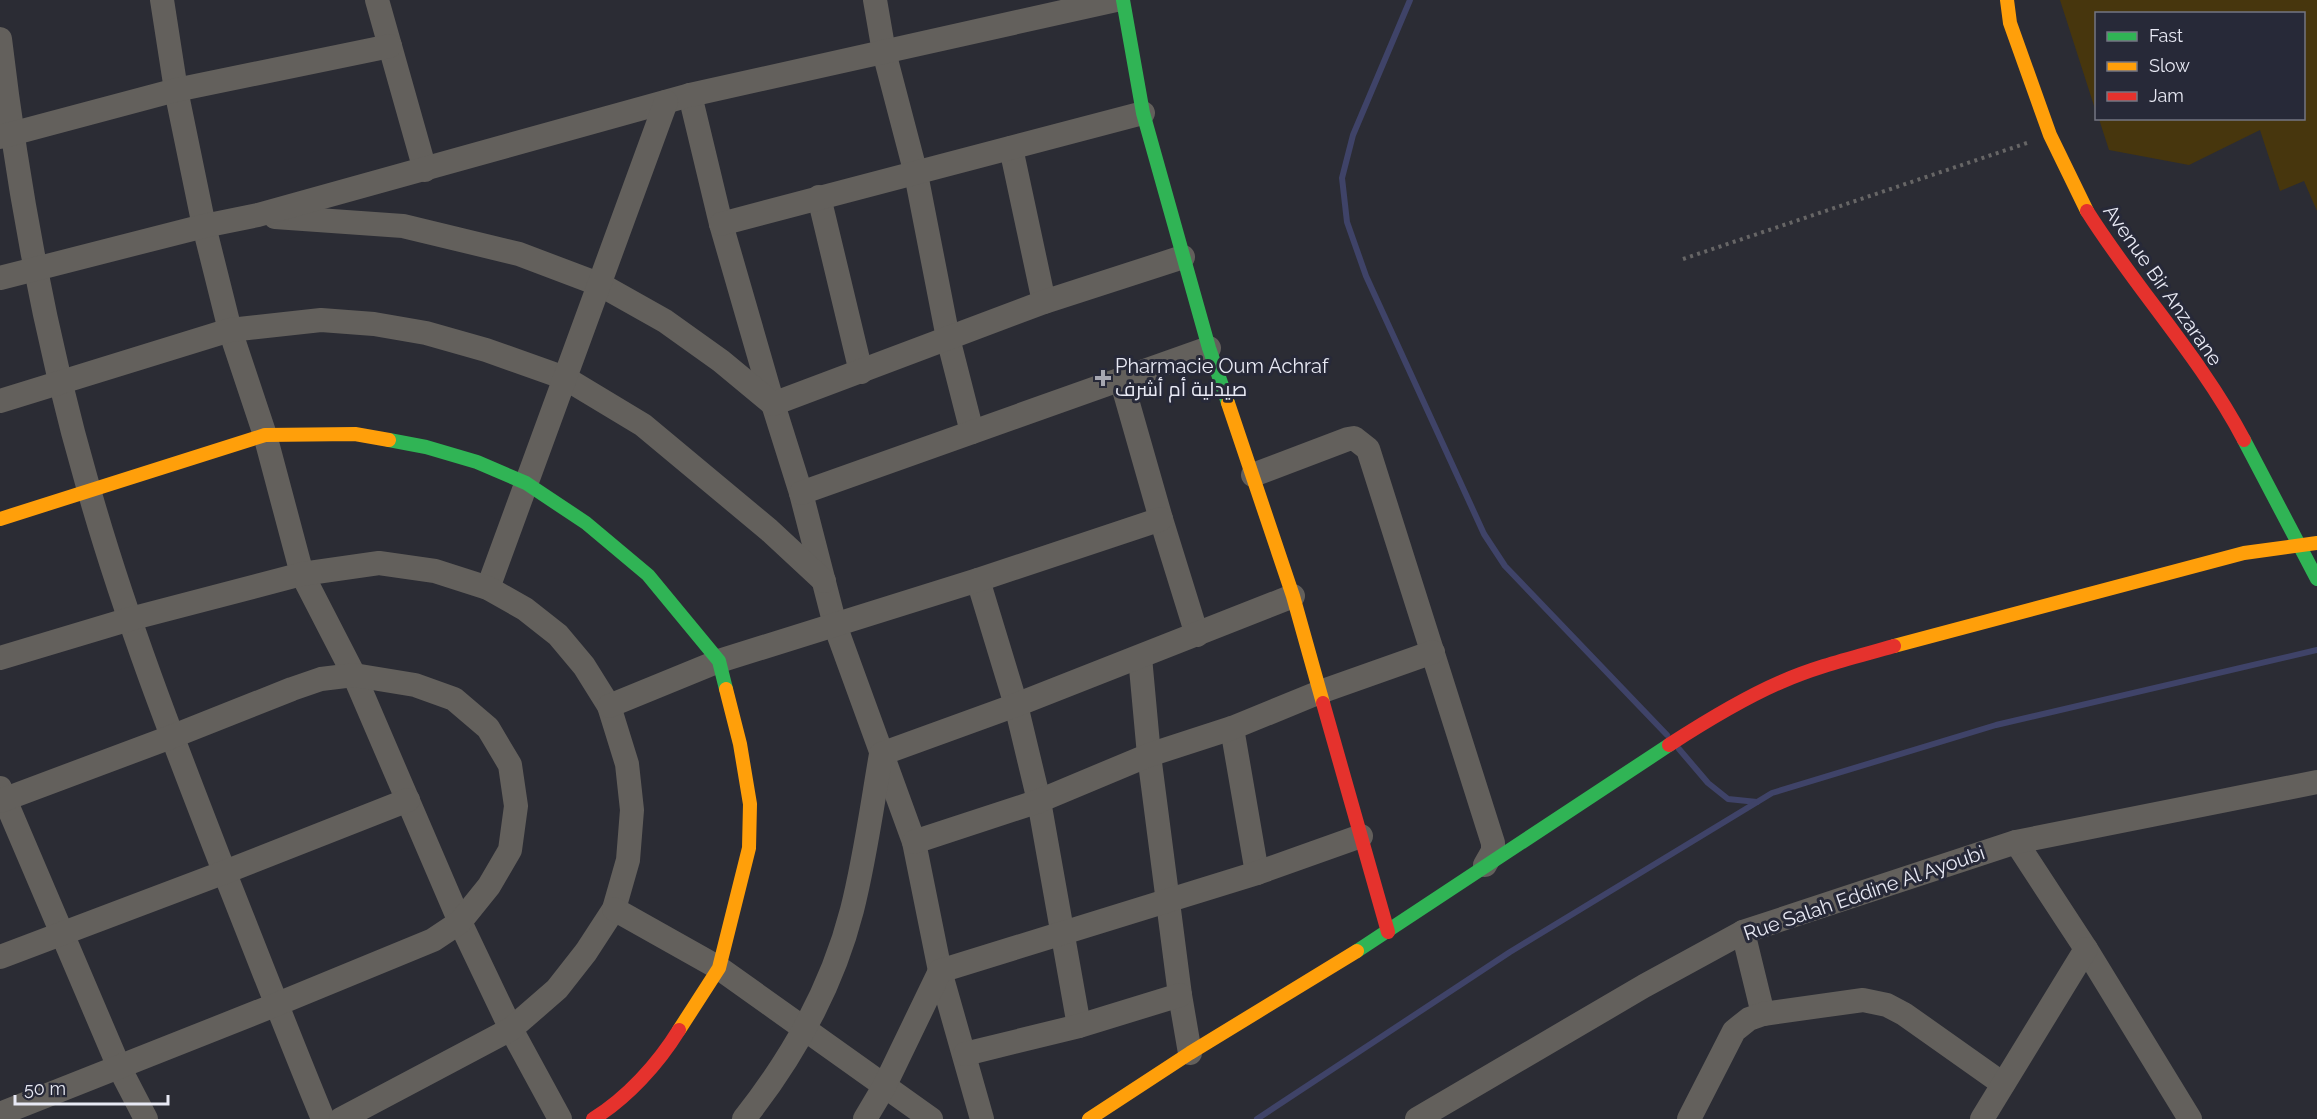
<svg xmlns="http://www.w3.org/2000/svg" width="2317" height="1119" viewBox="0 0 2317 1119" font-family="Raleway,Cairo,sans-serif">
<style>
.green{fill:#47360d}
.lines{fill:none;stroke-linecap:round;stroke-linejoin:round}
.stream{stroke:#3f4368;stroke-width:6}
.path{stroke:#676666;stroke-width:4;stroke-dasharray:3 4.5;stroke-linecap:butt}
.street{stroke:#63605c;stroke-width:24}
.fast{stroke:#30b455;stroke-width:14}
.slow{stroke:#ff9f0a;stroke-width:14}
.jam{stroke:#e5322d;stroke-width:14}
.poi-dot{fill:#a6a7b1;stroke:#272938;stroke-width:2}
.labels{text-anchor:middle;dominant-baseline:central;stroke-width:6;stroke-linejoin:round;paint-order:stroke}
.street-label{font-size:20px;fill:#e8e9f4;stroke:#272938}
.poi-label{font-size:20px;fill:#e8e9f4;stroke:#272938;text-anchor:start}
</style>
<rect width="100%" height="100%" fill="#2b2c34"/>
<path class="green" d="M2060,0h257v211l-13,-30 -24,10 -20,-61 -71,35 -80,-15 -10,-31 205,-1v-104h-208v98z"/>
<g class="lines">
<g class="stream">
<path d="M1410,0l-57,135 -11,43 5,44 19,54 118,258 21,32 162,169"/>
<path d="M1679,749l29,34 20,16 29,3"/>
<path d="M1257,1119l253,-167 262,-159 224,-68 321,-75"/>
</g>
<path class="path" d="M1683,259l344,-116"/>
<g class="street">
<path d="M162,0l14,90 28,136 26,104 35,105 37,139 52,101 106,247 51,107 49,90"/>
<path d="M377,0l48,170"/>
<path d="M875,0l9,52 32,122 32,164 24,94"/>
<path d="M0,39c18,153 46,303 89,451 37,130 86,255 135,381 33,83 65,166 99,248"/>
<path d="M690,95l31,129 52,180 28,89 34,132 79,217 26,129 42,148"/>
<path d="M0,137l176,-47 214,-44"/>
<path d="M1011,148l33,154"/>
<path d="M819,197l42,175"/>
<path d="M275,217l128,9 116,28 82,31 64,36 56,40 52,43 271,-102 139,-45"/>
<path d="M721,224l422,-111"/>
<path d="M0,278l204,-52 54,-11 432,-120 426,-95"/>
<path d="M1121,379l40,140 36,116"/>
<path d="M0,401l230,-71 91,-10 53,4 52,9 60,17 79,28 78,47 126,105 55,51"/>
<path d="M1253,475l95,-36 6,-1 14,11 125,394v8l-8,14"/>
<path d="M801,493l408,-145"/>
<path d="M978,580l38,125 23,96 40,225"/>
<path d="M488,588l178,-486"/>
<path d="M1140,657l9,98 31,240 10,58"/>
<path d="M0,658l130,-39 172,-45 77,-11 56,8 53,17 37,21 33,26 26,31 25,40 18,58 5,46 -4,50 -14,49 -28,43 -29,37 -46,40 -170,90"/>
<path d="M609,706l110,-45 259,-81 183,-61"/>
<path d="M1232,728l25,145"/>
<path d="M0,788l119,279 27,52"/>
<path d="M0,801l171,-64 121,-48 29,-10 33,-4 61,10 39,14 34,29 22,37 6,41 -6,44 -21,36 -29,36 -27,18 -158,65 -275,109"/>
<path d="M914,842l125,-41 110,-46 83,-27 88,-36 113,-40"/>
<path d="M2016,842l70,107 104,170"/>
<path d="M614,909l105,59 212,151"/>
<path d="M1743,932l20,82"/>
<path d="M0,957l225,-85 183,-72"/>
<path d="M965,1054l114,-28 101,-31"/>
<path d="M744,1119c49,-62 88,-131 108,-209 13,-51 20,-104 29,-156l135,-49 277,-109"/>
<path d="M865,1119l19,-32 56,-116 317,-98 104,-37"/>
<path d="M1417,1119l227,-133 99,-54 273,-90 301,-60"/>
<path d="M1689,1119l45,-88 15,-12 14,-5 100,-14 24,5 17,9 99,70"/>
<path d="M1982,1119l104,-170"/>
</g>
<g class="fast">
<path d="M1123,0l20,113 66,235 19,55"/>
<path d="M389,440l37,7 51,15 49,21 60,40 62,52 71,86 7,28"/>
<path d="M2244,440l73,139"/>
<path d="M1357,951l312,-206"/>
</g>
<g class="slow">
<path d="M2007,0l3,23 40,112 37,76"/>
<path d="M1228,403l65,193 30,107"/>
<path d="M0,519l265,-84 90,-1 34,6"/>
<path d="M1894,646l350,-93 73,-10"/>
<path d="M679,1030l40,-62 30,-120 1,-44 -10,-60 -14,-55"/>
<path d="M1089,1119l101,-66 167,-102"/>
</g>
<g class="jam">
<path d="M2087,211c49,78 114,147 157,229"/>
<path d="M1323,703l65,229"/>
<path d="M1669,745c34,-22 75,-47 112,-63 36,-16 75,-25 113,-36"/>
<path d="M593,1119c34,-21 65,-55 86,-89"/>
</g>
</g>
<path class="poi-dot" d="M1100 369h6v6h6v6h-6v6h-6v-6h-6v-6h6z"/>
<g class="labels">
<g class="street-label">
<text transform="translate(2163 285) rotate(55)">Avenue Bir Anzarane</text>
<text transform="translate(1864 893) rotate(-19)">Rue Salah Eddine Al Ayoubi</text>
</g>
<g class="poi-label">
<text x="1115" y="366">Pharmacie Oum Achraf<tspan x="1115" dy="23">صيدلية أم أشرف</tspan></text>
</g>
</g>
<rect x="2095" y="12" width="210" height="108" fill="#272938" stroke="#747683" stroke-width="1.5"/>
<rect x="2107" y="32" width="30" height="9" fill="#30b455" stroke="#747683" stroke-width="1.5"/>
<text x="2149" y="42" font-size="18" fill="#e8e9f4">Fast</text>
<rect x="2107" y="62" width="30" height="9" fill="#ff9f0a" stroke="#747683" stroke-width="1.5"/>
<text x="2149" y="72" font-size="18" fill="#e8e9f4">Slow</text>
<rect x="2107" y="92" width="30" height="9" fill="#e5322d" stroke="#747683" stroke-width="1.5"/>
<text x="2149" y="102" font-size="18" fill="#e8e9f4">Jam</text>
<path d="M15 1095v9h153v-9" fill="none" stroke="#e8e9f4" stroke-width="3"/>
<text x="24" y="1095" font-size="18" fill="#e8e9f4" stroke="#272938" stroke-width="4.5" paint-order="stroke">50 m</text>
</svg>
